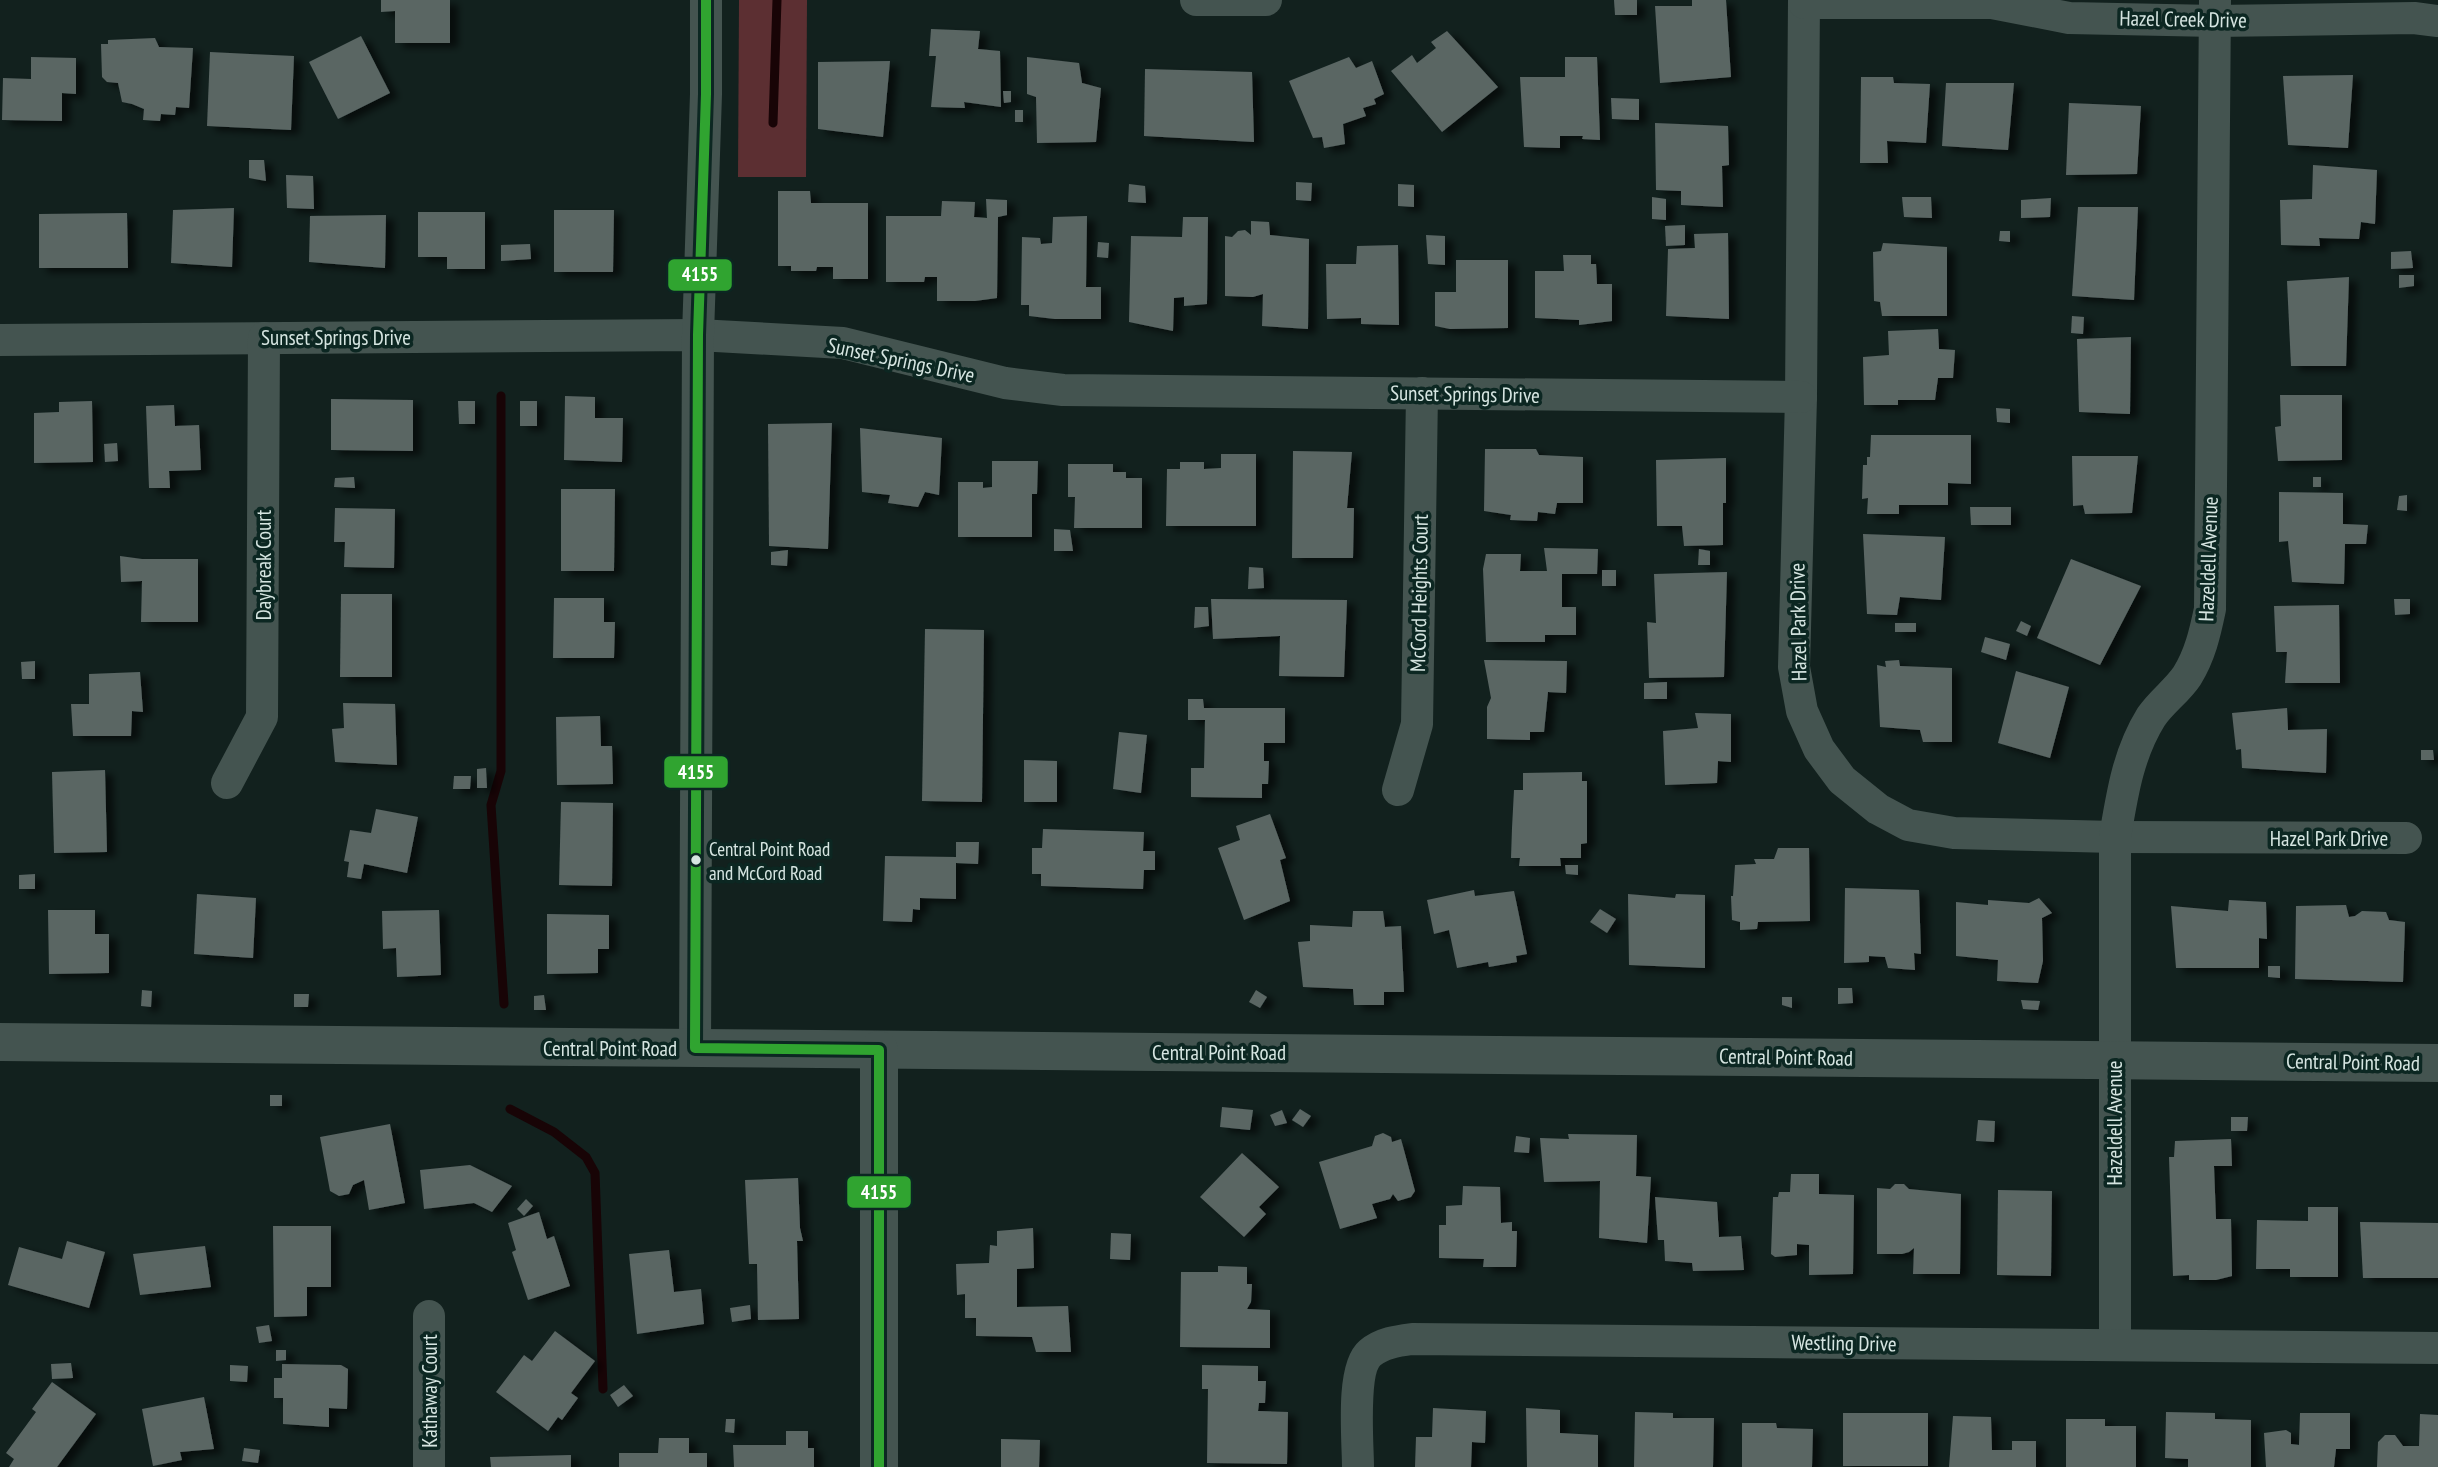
<svg xmlns="http://www.w3.org/2000/svg" width="2438" height="1467" viewBox="0 0 2438 1467" font-family="'PT Sans Narrow',sans-serif">
<style>
.green{fill:#5c2f32}
.lines{fill:none;stroke-linecap:round;stroke-linejoin:round}
.stream{stroke:#180406;stroke-width:9}
.building{fill:#5a6664;filter:url(#shadow)}
.minor{stroke:#445450;stroke-width:32}
.tertiary{stroke:#445450;stroke-width:38}
.bus-1-casing{stroke:#0c2722;stroke-width:16}
.bus-1{stroke:#30a430;stroke-width:10}
.bus-dot{fill:#d6e5e1;stroke:#0c2722;stroke-width:2.5}
.labels{text-anchor:middle;dominant-baseline:central;stroke-width:7;stroke-linejoin:round;paint-order:stroke}
.bus-label{font-size:19px;fill:#d6e5e1;stroke:#0c2722;text-anchor:start}
.street-label{font-size:21px;fill:#d6e5e1;stroke:#0c2722}
.line-badge{stroke:#0c2722;stroke-width:2.5}
.badge-label{font-size:19px;text-anchor:middle;font-weight:bold;fill:#fff}
</style>
<defs>
<filter id="shadow"><feDropShadow dx="8" dy="4.5" stdDeviation="3.5" flood-color="#0009"/></filter>
</defs>
<rect width="100%" height="100%" fill="#12211e"/>
<path class="green" d="M739,0h68l-1,177h-68z"/>
<g class="lines">
<g class="stream">
<path d="M773,123l4,-123"/>
<path d="M501,396v375l-10,34 13,199"/>
<path d="M510,1109l44,23 32,25 9,16 8,216"/>
</g>
</g>
<g class="building">
<path d="M381,0h69v43h-55v-32l-14,1z"/>
<path d="M1614,0h23v15h-22z"/>
<path d="M1692,0h34l5,77 -71,6 -5,-77h37z"/>
<path d="M931,29l49,2 -2,18 22,2 1,56 -37,-5 1,6 -34,-1 5,-51h-7z"/>
<path d="M1447,31l51,56 -56,45 -51,-61 21,-16 5,8 19,-15 -5,-6z"/>
<path d="M361,36l29,57 -52,26 -29,-57z"/>
<path d="M155,38l4,9 34,1 -4,60 -13,-1 -1,8 -14,-1 -1,7 -17,-1 1,-11 -12,-5 -10,-2 -4,-19 -11,-1 -5,-5 -1,-33h7v-4z"/>
<path d="M210,52l84,4 -3,74 -84,-4z"/>
<path d="M31,57l45,1v36l-14,-1v28l-60,-1 1,-42 28,1z"/>
<path d="M1027,57l52,6 3,20 19,5 -5,54 -59,1 -1,-46 -9,-3z"/>
<path d="M1349,57l7,11 16,-7 12,33 -10,5 2,5 -13,4 3,8 -23,8 2,20 -21,4 -2,-11 -9,1 -24,-57z"/>
<path d="M1565,57h32l3,83 -18,-1 1,-3h-23v12l-36,-1 -4,-70h45z"/>
<path d="M890,61l-7,76 -65,-8v-67z"/>
<path d="M1145,69l107,3 2,70 -110,-6z"/>
<path d="M2353,75l-5,73 -60,-3 -5,-69z"/>
<path d="M1861,77h32l1,6 36,1 -4,59 -39,-2 1,22h-28z"/>
<path d="M1946,83h68l-6,67 -66,-4z"/>
<path d="M1003,91h8v11l-7,1z"/>
<path d="M1611,98l28,1v21l-27,-1z"/>
<path d="M2069,103l72,3 -4,68 -71,1z"/>
<rect x="1015" y="110" width="8" height="12"/>
<path d="M1655,123l73,3 1,39 -7,1 1,41 -42,-2v-14l-25,-1z"/>
<path d="M249,160h15l2,21 -17,-3z"/>
<path d="M2313,165l64,5 -2,54 -14,-2 -2,17 -40,-1 1,8 -39,-1 -1,-45 32,-1z"/>
<path d="M286,175l27,1 1,33 -27,-1z"/>
<path d="M1296,182l16,1 -1,18 -15,-1z"/>
<path d="M1129,184l16,2 1,17 -18,-1z"/>
<path d="M1398,184l16,1v22l-16,-1z"/>
<path d="M778,191h32l1,12h57v76h-35v-12h-16l-1,4h-25v-5h-13z"/>
<path d="M1652,197l14,2v21l-14,-1z"/>
<path d="M1902,197h29l1,21 -28,-1z"/>
<path d="M2051,198l-1,19 -29,1v-18z"/>
<path d="M986,199l21,1v15l-9,2 -1,81 -22,3h-38v-24h-12l-1,5h-38v-66h55l1,-15 33,1 -1,15 13,1z"/>
<path d="M2078,207h60l-4,93 -62,-4z"/>
<path d="M234,208l-2,59 -61,-4 2,-53z"/>
<path d="M554,210h60l-1,62h-59z"/>
<path d="M418,212h67v57h-38v-12h-29z"/>
<path d="M127,213l1,55h-89v-54z"/>
<path d="M386,215l-1,53 -76,-6 1,-46z"/>
<path d="M1087,216l-1,71h15v32h-46l-26,-3v-11h-8l1,-68 18,1 1,6 11,-1 1,-26z"/>
<path d="M1183,217h25l-1,87 -23,2v-9l-10,1 -1,33 -44,-9 2,-86 51,1z"/>
<path d="M1251,221l18,1 1,13 39,4 -1,90 -46,-3 1,-32 -10,3 -28,-1v-60l7,1 6,-6 7,-1 6,5z"/>
<path d="M1685,225v20l-19,1 -1,-20z"/>
<path d="M2000,231h10v11l-11,-1z"/>
<path d="M1728,233l1,86 -63,-3 2,-67 27,-1 -1,-14z"/>
<path d="M1426,235l19,1v29l-17,-1z"/>
<path d="M1098,242l11,1 -1,15 -11,-1z"/>
<path d="M1883,243l64,4v69h-65l-2,-14 -6,-1 -1,-49 8,-1z"/>
<path d="M530,244l1,15 -30,2v-16z"/>
<path d="M1398,245l1,80 -38,-1v-6l-34,1 -1,-55h30l1,-18z"/>
<path d="M2411,251l2,17 -22,1v-17z"/>
<path d="M1563,255h28v9h5l1,20h15v37l-33,4v-5l-44,-2v-47h29z"/>
<path d="M1456,260h52v68l-58,1 -15,-3v-34h21z"/>
<path d="M2399,275h15v11l-15,2z"/>
<path d="M2349,277l-3,89h-55l-4,-85z"/>
<path d="M2072,316l12,1 -1,17 -12,-1z"/>
<path d="M1938,329l1,20 16,1 -2,28h-15l-3,22h-37v5h-34l-1,-48 26,-2 -1,-24z"/>
<path d="M2131,337l-1,77 -51,-2 -2,-73z"/>
<path d="M2280,395h62v65l-64,1 -3,-34 6,-1z"/>
<path d="M565,396l30,1v21h28l-1,44 -58,-2z"/>
<path d="M331,399l82,1v51l-82,-1z"/>
<path d="M92,401l1,61 -59,1v-50l25,-1v-10z"/>
<path d="M458,401h17v23h-16z"/>
<rect x="520" y="401" width="17" height="25"/>
<path d="M174,405l1,21 24,-1 2,45 -32,1 1,17h-21l-3,-82z"/>
<path d="M1996,408l14,1v14l-13,-1z"/>
<path d="M832,423l-4,126 -59,-3 -1,-122z"/>
<path d="M860,428l82,10 -3,57 -14,-3 -7,15 -30,-4 2,-8 -28,-3z"/>
<path d="M1871,435h100v49l-23,-1v22h-49v9h-32l1,-16 -6,1 1,-34h4v-8h3z"/>
<path d="M117,443l1,18 -13,1 -1,-18z"/>
<path d="M1485,449h51l3,6 44,2v46h-26l-2,11 -17,-2 -1,9 -27,-1 1,-5 -27,-4z"/>
<path d="M1293,451l59,1 -5,56h7l-1,50h-61z"/>
<path d="M1221,454h35v72h-90l1,-57h13v-7h24v7l17,-1z"/>
<path d="M2072,456h66l-6,57 -47,1 -2,-9 -10,1z"/>
<path d="M1726,458v45h-3v42l-39,1 -2,-20h-25l-1,-66z"/>
<path d="M992,461h46l-1,33h-5v43h-74v-55h25v6l9,-1z"/>
<path d="M1068,464h45v8h13v6h16v50h-68l1,-31h-7z"/>
<path d="M354,477l1,11 -21,-1 1,-9z"/>
<rect x="2313" y="477" width="8" height="10"/>
<path d="M561,489h54l-1,82h-53z"/>
<path d="M2279,492l64,1v31l25,1 -2,19h-21l-1,40 -52,-2 -4,-41 -9,1z"/>
<path d="M2407,495v16l-10,-1 2,-14z"/>
<path d="M1970,507h41v18h-40z"/>
<path d="M335,508l60,1 -1,59 -50,-1 1,-25h-11z"/>
<path d="M1054,529l16,1 3,21h-19z"/>
<path d="M1863,534l82,3 -4,63 -41,-3 -3,18 -30,-1z"/>
<path d="M1544,548l54,1 -1,25h-35v33h14v28h-31v7h-59l-3,-73 3,-15h35l-1,17h27z"/>
<path d="M1699,549l11,2v14h-12z"/>
<path d="M788,550l-1,16 -16,-1v-13z"/>
<path d="M120,556l22,3h56v63h-57l1,-41 -21,1z"/>
<path d="M2071,559l70,27 -41,79 -63,-27z"/>
<path d="M1249,567l14,1 1,20 -16,1z"/>
<rect x="1602" y="570" width="14" height="16"/>
<path d="M1727,572l-3,105 -75,1 -2,-56 9,1 -2,-49z"/>
<path d="M341,594h51v83h-52z"/>
<path d="M554,598h50v24h11l-1,36h-61z"/>
<path d="M1211,599l136,1 -3,77 -65,-1 1,-40 -67,3z"/>
<path d="M2394,599h16v15l-15,1z"/>
<path d="M2339,605l1,78h-55l2,-31h-11l-2,-46z"/>
<path d="M1195,607h13l1,19 -15,2z"/>
<path d="M2021,621l10,5 -4,10 -11,-5z"/>
<rect x="1895" y="623" width="21" height="9"/>
<path d="M925,629l59,1 -2,172 -60,-1z"/>
<path d="M1985,637l25,7 -4,16 -25,-8z"/>
<path d="M1484,660l83,1 -1,32 -18,-1 -4,40h-14v8l-43,-1v-32l4,-9z"/>
<path d="M1899,660l1,6 52,2v74h-29l-3,-12 -40,-3 -3,-62 9,2 -1,-6z"/>
<path d="M35,661v18h-13l-1,-17z"/>
<path d="M2016,671l53,16 -19,71 -52,-15z"/>
<path d="M140,672l3,40 -11,-1 -1,25h-58l-2,-32h18v-30z"/>
<path d="M1667,682v17h-23v-16z"/>
<path d="M1188,699h15l1,9h81v35h-21v18h5l-1,23h-6v14l-71,-1v-29h13l1,-48h-17z"/>
<path d="M343,703l52,1 2,61 -62,-3 -3,-33 12,-1z"/>
<path d="M2287,708l1,22 39,-1 -1,44 -84,-5 -1,-19 -5,1 -4,-37z"/>
<path d="M1695,713l36,1v48l-13,-1 -1,22 -52,2 -2,-54 35,-3z"/>
<path d="M600,716l1,30h11l1,38 -56,1 -1,-68z"/>
<path d="M1119,732l28,3 -6,58 -28,-4z"/>
<path d="M2421,750h12l1,10h-13z"/>
<path d="M1024,760l33,1v41h-33z"/>
<path d="M486,768l1,20h-10v-19z"/>
<path d="M105,770l2,82 -53,1 -2,-81z"/>
<path d="M1582,772v9h5v62l-6,1v14h-21l1,8h-42l1,-8h-9l1,-30 2,-38h9v-17z"/>
<path d="M454,776h17l-1,13h-17z"/>
<path d="M561,802l52,1 -1,83 -53,-1z"/>
<path d="M376,809l42,8 -11,56 -43,-9 -3,15 -14,-2 2,-15 -5,-1 6,-31 21,3z"/>
<path d="M1270,814l16,44 -6,2 10,41 -46,19 -26,-72 22,-8 -4,-14z"/>
<path d="M1043,829l101,3 -1,19h12v19h-11l-1,19 -102,-3v-12h-9v-26h10z"/>
<path d="M956,842h23l-1,22 -22,-1v36l-36,-1v12l-7,-1 -1,13 -29,-1 2,-65 71,1z"/>
<path d="M1778,848h31l1,73 -52,1 -1,7 -17,1v-8l-8,-2 -1,-24h2l2,-31 21,-1 -2,-5h20z"/>
<path d="M1565,865h13v10l-12,-1z"/>
<path d="M35,874v15h-16v-14z"/>
<path d="M1845,888l74,2 2,64 -7,-1 1,17 -27,-2 -3,-11 -16,-1v6l-25,1z"/>
<path d="M1474,890l1,6 39,-5 13,63 -11,2 1,6 -28,5 -1,-5 -31,6 -8,-38 -15,4 -7,-34z"/>
<path d="M197,894l59,4 -3,60 -59,-4z"/>
<path d="M1628,894l47,4 1,-4 29,1v73l-76,-3z"/>
<path d="M2039,898l13,15 -10,5 1,43 -5,22 -41,-2 1,-21 -42,-4v-54l32,3v-5l41,3z"/>
<path d="M2229,900l37,2 1,37 -8,-1v30h-83l-5,-62 57,5z"/>
<path d="M2346,905l3,12 6,-1 7,-5 24,1 3,8 16,2 -2,60 -108,-3 1,-73z"/>
<path d="M1600,909l16,10 -9,14 -17,-11z"/>
<path d="M48,910h47v24h14v39l-60,1z"/>
<path d="M439,910l2,65 -44,2 -1,-29 -13,1 -1,-38z"/>
<path d="M1353,911h30l2,16 16,-1 3,66h-20v13h-30l-1,-16 -50,-2 -5,-45 12,-1v-16l42,2z"/>
<path d="M547,914l62,1v34h-11v24l-51,1z"/>
<path d="M2268,966h12v12l-12,-1z"/>
<path d="M1838,988h14l1,15 -15,1z"/>
<path d="M142,990l10,1 -1,16 -10,-1z"/>
<path d="M1256,990l11,7 -7,11 -11,-6z"/>
<path d="M294,994h15l-1,13h-14z"/>
<path d="M544,995l2,15h-12v-14z"/>
<path d="M1782,997h10v11l-10,-3z"/>
<path d="M2021,1000l19,1 -2,9 -15,-1z"/>
<rect x="270" y="1095" width="12" height="11"/>
<path d="M1222,1107l31,3 -3,20 -30,-3z"/>
<path d="M1300,1109l11,7 -8,11 -11,-7z"/>
<path d="M1282,1110l5,13 -12,3 -5,-11z"/>
<path d="M2231,1117h17l-1,14h-16z"/>
<path d="M1978,1120l17,1 -1,21 -18,-1z"/>
<path d="M390,1124l15,79 -36,7 -5,-30 -11,5 -4,9 -10,2 -9,-5 -10,-54z"/>
<path d="M1383,1133l8,4 1,5 9,-3 14,52 -4,6 -13,4 -5,-7 -3,5 -18,5 5,14 -37,11 -21,-67 53,-16 3,-10z"/>
<path d="M1568,1134l69,1 -1,41 15,1 -4,66 -48,-5 1,-57 -56,1 -4,-44 29,1z"/>
<path d="M1516,1136l14,2 -1,15 -15,-1z"/>
<path d="M2231,1139l1,27h-18l2,53h15l1,57 -16,4h-27v-5l-16,1 -4,-119h5l1,-16z"/>
<path d="M1242,1153l37,34 -20,20 7,7 -22,23 -44,-40z"/>
<path d="M470,1165l42,21 -20,26 -18,-9 -50,6 -4,-39z"/>
<path d="M1791,1174h28v20l35,1 -1,79 -44,1v-30l-12,-1v11l-22,2 -4,-3 2,-57h5l1,-5h11z"/>
<path d="M798,1178l2,50 3,13h-6l2,78 -41,1 -1,-56h-8l-4,-84z"/>
<path d="M1895,1184h9l5,5 52,5 -1,80h-47l1,-26 -5,4 -7,2h-25v-66l13,1z"/>
<path d="M1463,1186l37,1 1,36 11,-1v9h5l-1,36h-33l1,-8 -45,-1v-33h7v-19l16,-1z"/>
<path d="M1998,1190l54,1 -1,85 -54,-1z"/>
<path d="M1655,1197l62,5 2,35 22,-1 3,34 -51,1 -1,-8 -27,-2 -1,-21h-6z"/>
<path d="M526,1199l7,7 -9,10 -7,-7z"/>
<path d="M2308,1207h30v70h-48v-8h-34l1,-49 51,1z"/>
<path d="M539,1212l8,27 7,-3 16,50 -42,14 -16,-48 4,-2 -8,-27z"/>
<path d="M2360,1222l78,1v55h-75z"/>
<path d="M273,1226h58v61h-24v29l-33,1z"/>
<path d="M1033,1228l1,40 -17,1v38l51,-1 3,46h-35l-4,-15 -56,-1v-18h-11v-24l-8,1 -1,-31 33,-1 1,-18 7,1v-15z"/>
<path d="M1111,1233l20,1 -1,26 -20,-1z"/>
<path d="M67,1241l38,11 -16,56 -81,-23 11,-38 43,12z"/>
<path d="M205,1246l6,41 -71,8 -7,-41z"/>
<path d="M669,1250l5,42 27,-3 3,35 -67,10 -8,-80z"/>
<path d="M1218,1266l29,1v17h5l-1,18 -4,7 23,1v38l-90,-1 1,-75h37z"/>
<path d="M750,1305l1,14 -19,3 -2,-14z"/>
<path d="M269,1325l3,16 -13,2 -3,-16z"/>
<path d="M555,1331l40,30 -24,32 7,5 -16,22 -4,-3 -10,14 -52,-39 28,-37 8,6z"/>
<path d="M276,1350h10v10l-10,1z"/>
<path d="M71,1363l2,15 -21,1 -1,-15z"/>
<path d="M282,1364l59,1 7,4 -1,40 -18,-1v19l-46,-3v-26h-9v-20h8z"/>
<path d="M230,1365l18,1 -1,16 -17,-1z"/>
<path d="M1202,1365l56,1v15h8l-1,22h-6l-1,8 30,1 -1,52 -80,-1 1,-74h-6z"/>
<path d="M52,1382l44,32 -39,53h-48l5,-8 -8,-6 30,-41 -4,-3z"/>
<path d="M624,1385l9,11 -15,11 -8,-12z"/>
<path d="M204,1397l10,52 -34,3 2,8 -29,6 -11,-57z"/>
<path d="M1433,1408l53,3 -1,32 -13,-1 -1,25h-56l1,-30h16z"/>
<path d="M1526,1408l34,2v23l38,2v32h-71z"/>
<path d="M1635,1412l38,1v5h41l-1,49h-79z"/>
<path d="M2166,1412l49,1v6l36,1v47h-63v-8l-23,-1z"/>
<rect x="1843" y="1413" width="85" height="53"/>
<path d="M2300,1413h50v36h-14l-2,18h-68l-2,-34 22,-3 5,3v11l8,1z"/>
<path d="M2420,1414l18,1v52h-61l1,-25 7,-7h10l8,11h16z"/>
<path d="M1953,1416l38,1 1,33h20v-9h24v26h-87z"/>
<path d="M726,1419h9l-1,14 -9,-1z"/>
<path d="M2066,1419h39v7h31v41h-70z"/>
<path d="M1742,1423h34l1,5 36,1 -1,38h-70z"/>
<path d="M786,1431h22v17h6v19h-80l-1,-22h53z"/>
<path d="M659,1438h30v15h18v14h-88v-14h39z"/>
<path d="M1001,1439l39,1 -1,27h-38z"/>
<path d="M244,1448l16,2 -2,13 -16,-2z"/>
<path d="M571,1455v12h-80l-1,-10z"/>
</g>
<g class="lines">
<g class="minor">
<path d="M1196,0h70"/>
<path d="M1804,0l-3,397 -7,270 8,44 17,38 23,31 36,29 30,16 46,8 161,4 291,1"/>
<path d="M1804,3h188l77,15 146,3 199,-3 24,3"/>
<path d="M0,340l698,-5 145,8 162,40 58,7 738,7"/>
<path d="M227,783l35,-66 2,-379"/>
<path d="M1398,790l19,-66 5,-331"/>
<path d="M695,1048l3,-713 8,-241v-94"/>
<path d="M429,1316v151"/>
<path d="M2115,1345v-508c7,-42 13,-83 36,-120 10,-15 26,-26 36,-41 13,-21 18,-43 23,-67l5,-609"/>
<path d="M1358,1467c0,-25 -7,-98 12,-114 12,-10 27,-12 42,-14l1026,9"/>
</g>
<g class="tertiary">
<path d="M0,1042l2438,21"/>
<path d="M879,1050v417"/>
</g>
<g class="bus-1-casing">
<path id="bus-1" d="M706,0v94l-8,241 -3,713 184,2v417"/>
</g>
<use href="#bus-1" class="bus-1"/>
</g>
<circle class="bus-dot" cx="696" cy="860" r="6"/>
<g class="labels">
<g class="bus-label">
<text x="709" y="849">Central Point Road<tspan x="709" dy="24">and McCord Road</tspan></text>
</g>
<g class="street-label">
<text transform="translate(2183 19) rotate(1)">Hazel Creek Drive</text>
<text x="336" y="337">Sunset Springs Drive</text>
<text transform="translate(901 360) rotate(12)">Sunset Springs Drive</text>
<text transform="translate(1465 394) rotate(1)">Sunset Springs Drive</text>
<text transform="translate(2208 559) rotate(-88)">Hazeldell Avenue</text>
<text transform="translate(263 565) rotate(-90)">Daybreak Court</text>
<text transform="translate(1419 593) rotate(-89)">McCord Heights Court</text>
<text transform="translate(1798 622) rotate(-91)">Hazel Park Drive</text>
<text x="2329" y="838">Hazel Park Drive</text>
<text x="610" y="1048">Central Point Road</text>
<text x="1219" y="1052">Central Point Road</text>
<text transform="translate(1786 1057) rotate(1)">Central Point Road</text>
<text transform="translate(2353 1062) rotate(1)">Central Point Road</text>
<text transform="translate(2114 1123) rotate(-90)">Hazeldell Avenue</text>
<text transform="translate(1844 1343) rotate(1)">Westling Drive</text>
<text transform="translate(429 1391) rotate(-90)">Kathaway Court</text>
</g>
</g>
<g class="line-badge">
<rect x="667" y="258" width="66" height="34" rx="7" fill="#30a430"/>
<rect x="663" y="755" width="66" height="34" rx="7" fill="#30a430"/>
<rect x="846" y="1175" width="66" height="34" rx="7" fill="#30a430"/>
</g>
<g class="badge-label">
<text x="700" y="281">4155</text>
<text x="696" y="779">4155</text>
<text x="879" y="1199">4155</text>
</g>
</svg>
